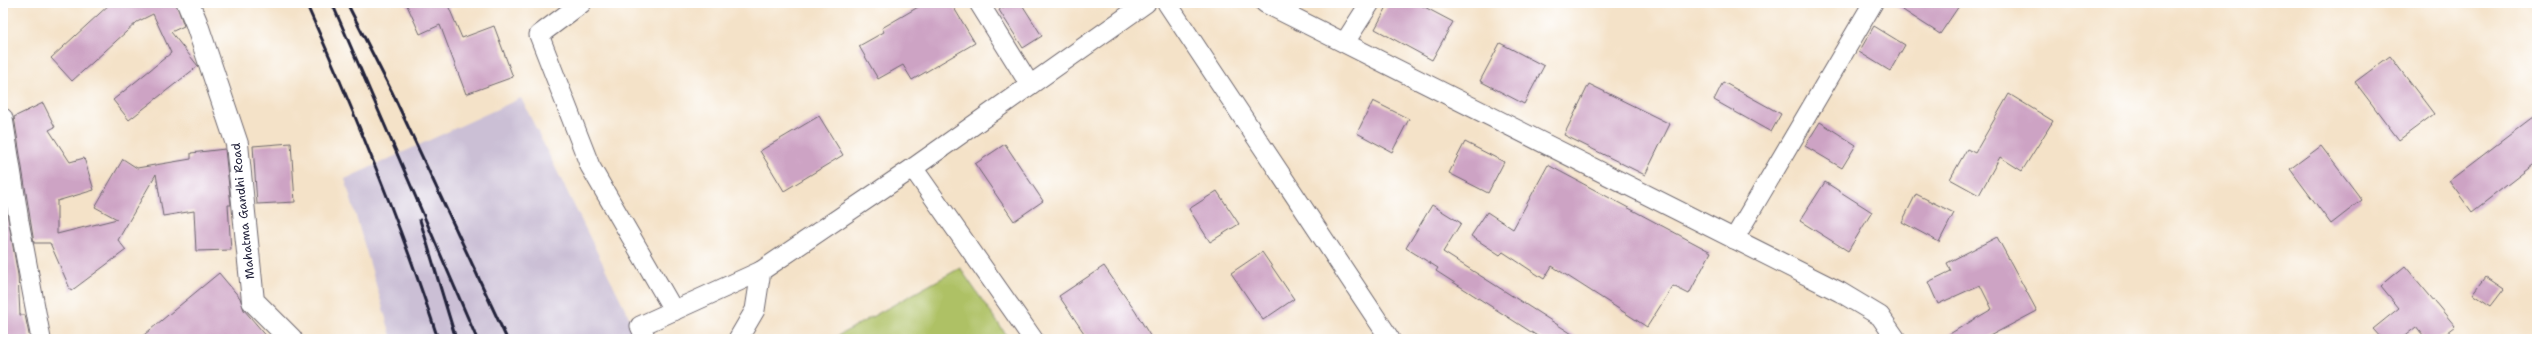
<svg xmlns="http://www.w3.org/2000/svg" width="2540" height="342" viewBox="0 0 2540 342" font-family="'Shantell Sans',sans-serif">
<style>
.industrial{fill:#cbbfd5}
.grass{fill:#aec165;stroke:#687250}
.building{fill:#cda3c4}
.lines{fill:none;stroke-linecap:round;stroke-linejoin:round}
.street-casing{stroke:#6c656c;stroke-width:21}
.secondary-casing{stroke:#6c656c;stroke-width:24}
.street{stroke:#fff;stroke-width:19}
.secondary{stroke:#fff;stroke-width:22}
.rail{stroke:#22223b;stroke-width:3}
.labels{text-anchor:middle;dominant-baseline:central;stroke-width:3;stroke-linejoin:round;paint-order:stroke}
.street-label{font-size:12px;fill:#22223b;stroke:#fff}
</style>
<rect width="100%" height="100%" fill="#fff"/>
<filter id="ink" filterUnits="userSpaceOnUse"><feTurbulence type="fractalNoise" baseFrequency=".025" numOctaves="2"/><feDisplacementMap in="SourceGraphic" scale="8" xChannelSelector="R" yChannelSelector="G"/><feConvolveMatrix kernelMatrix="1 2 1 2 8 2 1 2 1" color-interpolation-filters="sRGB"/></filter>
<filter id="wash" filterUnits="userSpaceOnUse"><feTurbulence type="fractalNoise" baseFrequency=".012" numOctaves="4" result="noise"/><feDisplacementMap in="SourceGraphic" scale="16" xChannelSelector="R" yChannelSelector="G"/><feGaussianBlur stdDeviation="0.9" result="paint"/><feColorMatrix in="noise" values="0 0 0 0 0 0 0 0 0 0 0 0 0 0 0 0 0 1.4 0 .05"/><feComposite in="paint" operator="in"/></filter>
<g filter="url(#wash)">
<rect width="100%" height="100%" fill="#f4e2c8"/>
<path class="industrial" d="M521,98l119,241h-248l-47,-160z"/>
<path class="grass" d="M960,268l49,71h-177z"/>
<g id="blocks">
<g class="building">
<path d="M111,3h65l8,23 -13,6 27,34 -69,54 -16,-20 58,-47 -18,-39 -16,8 -65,59 -21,-23z"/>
<path d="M406,3h41l15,35 32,-12 19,51 -47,17 -26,-69 -20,9z"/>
<path d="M925,3h26l24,40 -63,37 -9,-15 -25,14 -19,-33 25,-14 -2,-4z"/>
<path d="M1010,3h11l21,33 -19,12 -24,-38z"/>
<path d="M1389,3h28l36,19 -21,38 -57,-31z"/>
<path d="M1892,3h69l-21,31z"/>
<path d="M1874,26l31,19 -15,26 -31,-19z"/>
<path d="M1500,43l44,23 -20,38 -44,-23z"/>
<path d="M2390,56l44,58 -35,26 -44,-58z"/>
<path d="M1723,82l58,32 -10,18 -57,-32z"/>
<path d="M1589,84l81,40 -25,51 -81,-40z"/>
<path d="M2009,94l44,27 -31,50 -22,-14 -21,38 -29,-16 17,-30 8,4z"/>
<path d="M1373,101l36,18 -17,33 -35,-19z"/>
<path d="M43,103l12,24 -6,3 21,32 14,-4 10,32 -37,11v33l60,-15 -22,-12 28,-48 14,9 54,-9v-6l34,-4 6,56h-3l3,45 -35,1 -2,-40 -31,5 -7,-42 -38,66 8,10 -55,41 -21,-48h-16l-20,-126z"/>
<path d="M2537,114v48l-65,50 -23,-31z"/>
<path d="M819,116l24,39 -59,36 -24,-40z"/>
<path d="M1820,122l36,23 -14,23 -37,-22z"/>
<path d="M1465,142l39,20 -16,31 -39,-20z"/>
<path d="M291,143l4,59 -38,2 -4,-58z"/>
<path d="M1005,144l38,57 -29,20 -39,-57z"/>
<path d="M2321,146l41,54 -31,24 -41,-55z"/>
<path d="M1548,165l163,87 -22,42 -16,-8 -26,41 -95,-61 -8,13 -41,-27 -3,3 -29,-19 16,-24 26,17z"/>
<path d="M1825,182l47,30 -24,39 -48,-30z"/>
<path d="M3,190l15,85 2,40h5l5,24h-27z"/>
<path d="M1217,191l22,33 -29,18 -21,-33z"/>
<path d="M1916,194l38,19 -15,29 -37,-20z"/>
<path d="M1432,205l29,18 -18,29 137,87h-38l-106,-68 2,-3 -32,-20z"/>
<path d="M1997,237l40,74 -53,28h-43l51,-30 -12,-24 -42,19 -10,-22 23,-11 -4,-8z"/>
<path d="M1262,252l32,47 -31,21 -32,-47z"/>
<path d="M1104,266l31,45 17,28h-64l-29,-43z"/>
<path d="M2405,266l50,60 -17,13h-13l-9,-12 -15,12h-19l-9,-10 26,-21 -18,-22z"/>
<path d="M219,273l21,25 4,12 25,29h-130z"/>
<path d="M2486,277l18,12 -13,17 -18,-12z"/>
</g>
</g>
</g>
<g filter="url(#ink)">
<use href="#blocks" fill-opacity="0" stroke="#6c656c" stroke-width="1"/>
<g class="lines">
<g class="street-casing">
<g id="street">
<path d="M582,3l-43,32 51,131 84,145"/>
<path d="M979,3l51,82"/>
<path d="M1167,3l223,336"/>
<path d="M1265,3l575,289 40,24 16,23"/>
<path d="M1345,42l25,-39"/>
<path d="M3,118l16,103 22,118"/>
<path d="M913,168l120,171"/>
<path d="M1734,239l139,-236"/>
<path d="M646,339l-6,-13 121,-55"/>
<path d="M738,339l17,-29 6,-39 152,-103 233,-165"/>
</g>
</g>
<g class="secondary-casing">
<path id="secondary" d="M188,3l8,19 41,122 16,157 38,38"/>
</g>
<use href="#street" class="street"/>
<use href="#secondary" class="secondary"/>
<g class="rail">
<path d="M306,3c49,110 95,221 132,336"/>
<path d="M332,3l145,336"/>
<path d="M347,3l45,89 115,247"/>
<path d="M420,220l36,119"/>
</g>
</g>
</g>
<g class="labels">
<g class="street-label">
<text transform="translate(243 211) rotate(-96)">Mahatma Gandhi Road</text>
</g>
</g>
<rect width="2540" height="342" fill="none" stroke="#fff" stroke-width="16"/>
</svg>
